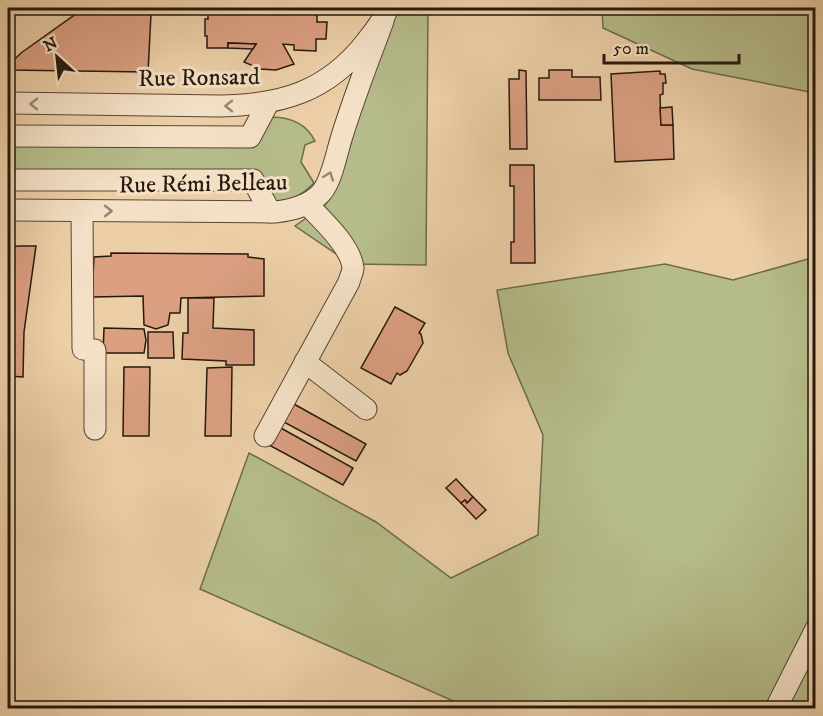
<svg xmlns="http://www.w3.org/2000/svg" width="823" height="716" viewBox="0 0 823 716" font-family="'IM FELL DW Pica',serif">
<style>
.green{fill:#b5bb89;stroke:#6e6a4c;stroke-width:1.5}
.building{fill:#db9f82;stroke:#26190e;stroke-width:1.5}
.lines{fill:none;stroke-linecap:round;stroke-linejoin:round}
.minor-casing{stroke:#584634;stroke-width:23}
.minor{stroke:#f3e0c6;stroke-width:21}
.oneway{stroke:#978673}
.labels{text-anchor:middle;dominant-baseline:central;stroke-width:6;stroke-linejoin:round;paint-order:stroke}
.street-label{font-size:24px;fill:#26190e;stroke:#f3e0c6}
</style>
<rect width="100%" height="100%" fill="#eccfa7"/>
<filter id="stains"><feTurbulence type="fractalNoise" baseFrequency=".00333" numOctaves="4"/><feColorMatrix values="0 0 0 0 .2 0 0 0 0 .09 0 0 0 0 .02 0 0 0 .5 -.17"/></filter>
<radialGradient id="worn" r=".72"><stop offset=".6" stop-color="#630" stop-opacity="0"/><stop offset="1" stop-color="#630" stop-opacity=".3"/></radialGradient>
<g class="green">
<path d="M395,8h33l-2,257 -75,-1 -56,-38 31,-22z"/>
<path d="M602,8h213v85l-123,-24 -89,-41z"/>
<path d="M271,117c19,0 35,6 44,24l-10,4 -4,17 13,21c-13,13 -24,19 -42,18l-15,-27 -249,-1v-31l249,1z"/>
<path d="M815,257v451h-346l-269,-119 49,-136 127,69 75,56 87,-43 5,-100 -35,-82 -11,-63 168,-26 68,16z"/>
</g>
<g class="building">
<path d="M77,8h62v6h12l-3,58 -140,-2v-4l13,-13 56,-40z"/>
<path d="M208,8h109v14h10l-1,17h-10v12l-22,-1v-5l-11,-1 11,20 -18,6 -16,-1 -16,-7 12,-18 -28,-1v5h-21v-12h-2v-17h3z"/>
<path d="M228,43l28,1 -3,5 -25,-1z"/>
<path d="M519,70l7,1 1,78h-17l-1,-70h10z"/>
<path d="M549,70h23v7h28l1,23h-62v-22h10z"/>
<path d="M660,71v3h5l1,9h-3v11l-3,1 1,30h12l1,34 -59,3 -4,-88z"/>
<path d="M672,107l1,18h-12l-1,-17z"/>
<path d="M510,165h24l1,98h-24v-21h3v-56h-4z"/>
<path d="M19,246h17l-12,86 -1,45 -15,-1v-129z"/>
<path d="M111,253l137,1v3l16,2v37l-83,2 -1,15h-10l-2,12 -12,4 -12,-4 -1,-29 -51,1 2,-40 17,-1z"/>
<path d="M188,298h26l-1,30 41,2v35h-28v-4l-44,-2 1,-26h5z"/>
<path d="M395,307l30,16 -6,10 2,1 2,9 -16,28 -7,4 -3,-2 -6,11 -30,-16z"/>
<path d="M104,328l40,1 2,11 -2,13h-41z"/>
<path d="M148,332h25l1,26h-26z"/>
<path d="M124,367h26l-1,69h-26z"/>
<path d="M232,367l-1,69h-26l2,-68z"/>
<path d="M292,403l74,41 -10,17 -74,-40z"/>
<path d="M279,427l74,41 -10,17 -74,-40z"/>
<path d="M456,479l17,18 -6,6 -2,-3 -4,3 -15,-15z"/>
<path d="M473,497l13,13 -10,9 -15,-16 4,-3 2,3z"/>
</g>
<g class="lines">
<g class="minor-casing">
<g id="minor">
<path d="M8,103l212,3c61,-1 107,-14 146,-64 9,-11 17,-21 22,-34"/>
<path d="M8,136l242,1 18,-34"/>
<path d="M8,180h245l17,32"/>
<path d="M8,210l267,2c17,-2 34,-6 46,-19 11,-12 16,-42 21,-57 12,-39 27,-77 41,-115"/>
<path d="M82,211l1,138 12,1v79"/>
<path d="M305,362l61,47"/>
<path d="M265,436l84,-154c1,-5 4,-10 4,-14 -2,-22 -32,-49 -46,-64"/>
<path d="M776,708l40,-79"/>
</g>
</g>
<use href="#minor" class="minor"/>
</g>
<defs><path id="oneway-chevron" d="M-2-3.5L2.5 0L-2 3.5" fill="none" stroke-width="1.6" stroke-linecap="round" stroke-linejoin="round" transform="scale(1.5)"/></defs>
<g class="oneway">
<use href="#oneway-chevron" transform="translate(34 104) rotate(-179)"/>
<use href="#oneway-chevron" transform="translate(229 106) rotate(180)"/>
<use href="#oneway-chevron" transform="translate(329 176) rotate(-70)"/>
<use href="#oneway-chevron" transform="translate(108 211)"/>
</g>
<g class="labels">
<g class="street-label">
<text transform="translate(199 78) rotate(-1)">Rue Ronsard</text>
<text transform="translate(203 184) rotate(-1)">Rue Rémi Belleau</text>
</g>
</g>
<rect width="823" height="716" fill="none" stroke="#eccfa7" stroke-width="30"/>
<rect x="9" y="9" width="805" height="698" fill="none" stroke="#26190e" stroke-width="3"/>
<rect x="15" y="15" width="793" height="686" fill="none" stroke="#26190e" stroke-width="1.5"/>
<g transform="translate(57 57) rotate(333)" stroke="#f3e0c6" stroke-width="4.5" paint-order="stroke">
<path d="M0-4.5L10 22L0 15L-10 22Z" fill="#26190e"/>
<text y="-9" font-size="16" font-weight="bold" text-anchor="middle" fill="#26190e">N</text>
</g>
<path d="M604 54v9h135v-9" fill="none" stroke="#26190e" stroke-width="3"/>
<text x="613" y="54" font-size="18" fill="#26190e" stroke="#f3e0c6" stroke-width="4.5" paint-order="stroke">50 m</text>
<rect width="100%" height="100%" filter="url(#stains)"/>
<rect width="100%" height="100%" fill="url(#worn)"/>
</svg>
